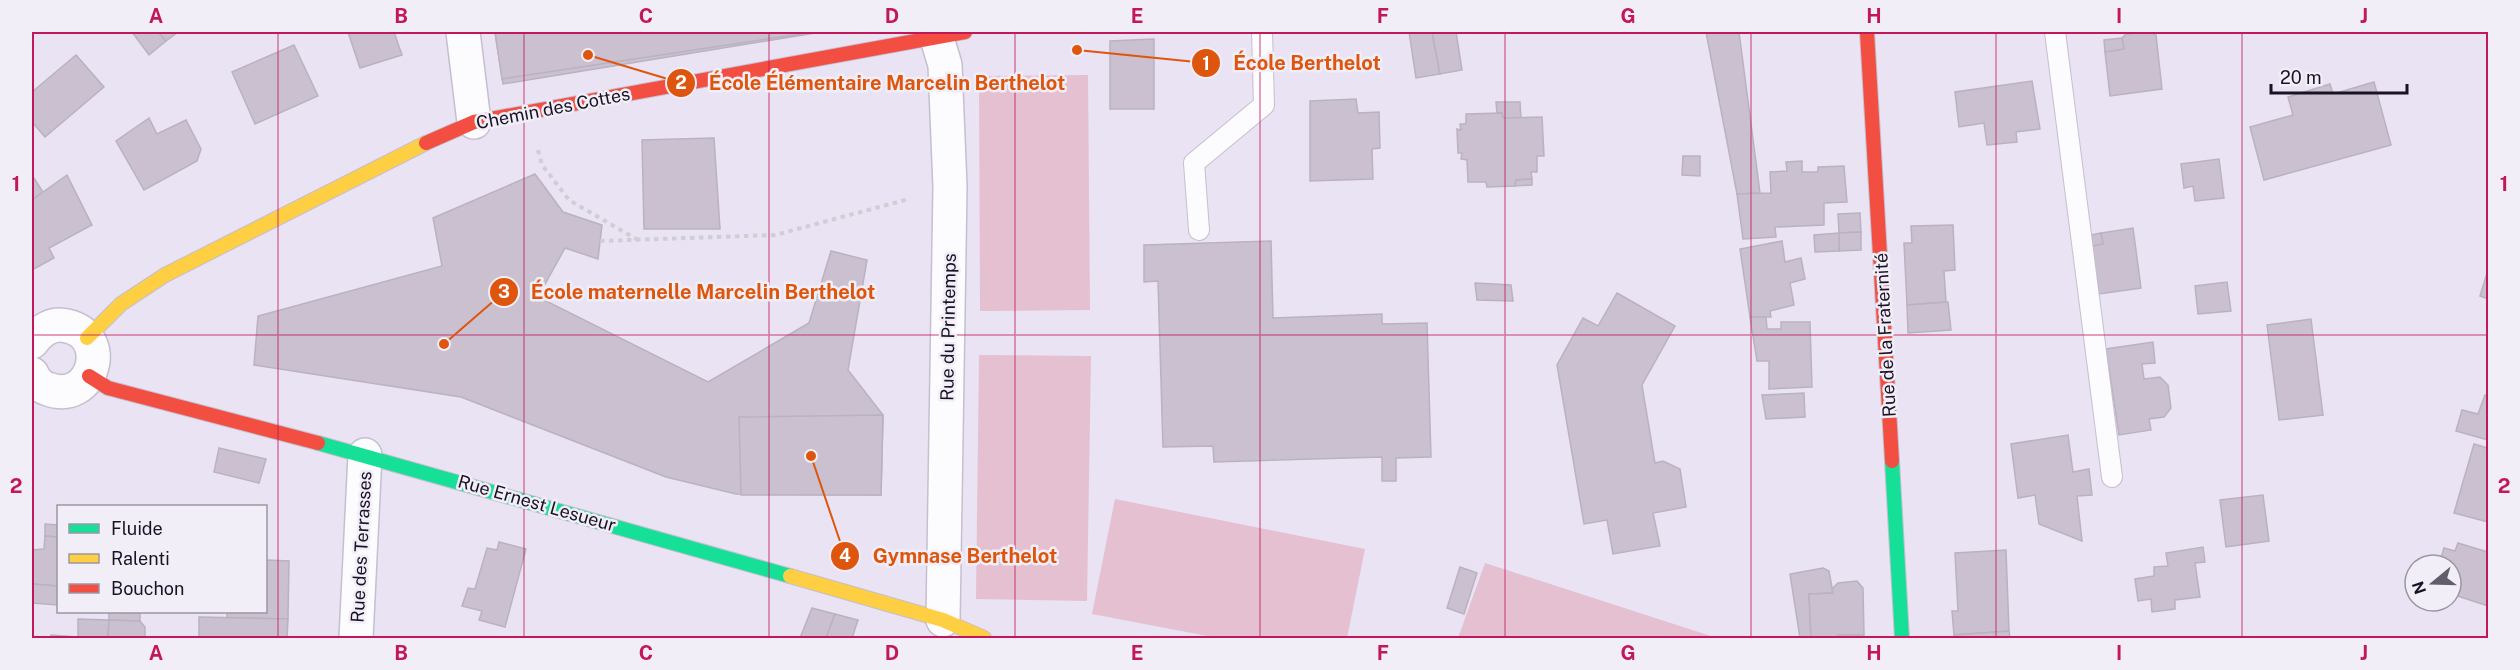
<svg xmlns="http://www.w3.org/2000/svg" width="2520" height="670" viewBox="0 0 2520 670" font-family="'Public Sans',sans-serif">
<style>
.green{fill:#e4c0d1}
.building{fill:#cac0d0;stroke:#bab2c0;stroke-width:1.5}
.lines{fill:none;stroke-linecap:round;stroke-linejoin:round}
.lane-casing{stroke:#c5bfcf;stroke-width:22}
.street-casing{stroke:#c5bfcf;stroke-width:36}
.fast-casing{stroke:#c5bfcf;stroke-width:16}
.slow-casing{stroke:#c5bfcf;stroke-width:16}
.jam-casing{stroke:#c5bfcf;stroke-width:16}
.path{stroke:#d0ced4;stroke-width:4;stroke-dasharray:4.5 4.5;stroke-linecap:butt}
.lane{stroke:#fcfbfd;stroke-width:20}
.street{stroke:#fcfbfd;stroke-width:33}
.fast{stroke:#16e098;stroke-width:14}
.slow{stroke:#ffcf43;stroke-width:14}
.jam{stroke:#f24e42;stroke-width:14}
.grid{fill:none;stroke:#c2185b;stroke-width:1.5;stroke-opacity:0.55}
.labels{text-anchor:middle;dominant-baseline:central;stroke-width:5;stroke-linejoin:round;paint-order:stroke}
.street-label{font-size:18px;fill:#1a1324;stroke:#f1eef8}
.leader{fill:none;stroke:#de560d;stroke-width:2}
.callout-dot{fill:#de560d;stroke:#f1eef8;stroke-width:2}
.mark-label{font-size:18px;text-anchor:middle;font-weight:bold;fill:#fff}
.callout-label{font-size:20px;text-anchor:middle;font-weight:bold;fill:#de560d;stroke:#f1eef8;stroke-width:5;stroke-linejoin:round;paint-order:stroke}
.neatline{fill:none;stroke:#c2185b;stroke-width:2}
.grid-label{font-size:20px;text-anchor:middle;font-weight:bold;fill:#c2185b}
</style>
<rect width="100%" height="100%" fill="#e9e3f4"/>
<g class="green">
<path d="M1088,75l2,235 -110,1 -1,-235z"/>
<path d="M979,355l112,1 -4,245 -111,-2z"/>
<path d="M1115,499l250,50 -18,89h-129l-126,-24z"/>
<path d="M1485,563l232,75h-259z"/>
</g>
<g class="building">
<path d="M132,32h26l8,9 -17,14z"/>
<path d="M158,32h20l-12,9z"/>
<path d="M348,32h46l8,23 -42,13z"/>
<path d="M495,32h326l-318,52z"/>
<path d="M495,32h319l-312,47z"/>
<path d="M1409,32h23l8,42 -24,4z"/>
<path d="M1432,32h24l6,38 -22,4z"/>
<path d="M1706,32h33l21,161 -23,1z"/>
<path d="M2149,32l7,3 6,54 -52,7 -5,-44 19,-3 -2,-11 4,-4z"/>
<path d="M2122,38l2,11 -19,3 -1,-12z"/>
<path d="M1154,39v70h-44v-68z"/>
<path d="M294,45l24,51 -63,28 -23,-52z"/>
<path d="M76,55l28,32 -59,50 -13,-15v-30z"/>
<path d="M2032,81l8,48 -24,3 1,10 -30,3 -3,-22 -25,4 -4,-35z"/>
<path d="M2374,82l17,63 -127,35 -14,-53 43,-12 -5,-18 42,-13 3,10z"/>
<path d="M1356,99l2,14 21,-1 1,36 -8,1 1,30 -63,2v-80z"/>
<path d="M1496,102h24l1,16h-18l-1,-5h-5z"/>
<path d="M1502,113l1,5 39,-1 2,39h-7v16h-6l1,7 -16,1 -1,6 -28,1 -1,-5h-18l-1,-22 -6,-1 1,-6h-4l-1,-24 4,1 -1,-6h6v-10z"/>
<path d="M149,118l8,16 29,-14 15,29 -4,12 -53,29 -28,-49z"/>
<path d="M714,138l6,91h-76l-2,-89z"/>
<path d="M1683,156h17v20l-18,-1z"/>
<path d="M2219,159l5,39 -29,3 -2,-15 -9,2 -3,-24z"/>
<path d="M1802,161v11h16v-5l26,-1 3,36 -23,1v22l-49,2 1,10 -33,2 -6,-45 34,-1 -1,-21 17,-1 -1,-9z"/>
<path d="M535,174l28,38 39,13 -4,34 -33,-11 -27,49 170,85 101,-59 22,-72 36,9 -19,110 35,45 -2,80 -145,-1 -70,-17 -205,-80 -207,-32 4,-49 184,-50 -9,-48z"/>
<path d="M32,175l11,17 -11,8z"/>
<path d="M67,175l25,50 -43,23 5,10 -22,12v-70z"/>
<path d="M1532,179v6l-17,1 1,-6z"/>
<path d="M1860,213l1,19 -22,1 -1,-19z"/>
<path d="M1953,225l2,45 -11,1 2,31 -39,3 -3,-62h8l-1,-17z"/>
<path d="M2133,228l8,60 -42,6 -7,-48 11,-2 -2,-11z"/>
<path d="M1861,232v18l-22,1v-18z"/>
<path d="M1839,233v18l-24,1 -1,-17z"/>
<path d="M2101,233l2,11 -11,2 -1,-11z"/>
<path d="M1271,241l2,77 109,-4v10l45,-1 4,134 -35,1v23h-14v-24l-168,5 -1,-16 -50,1 -5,-166 -14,1v-37z"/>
<path d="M1782,241l3,21 16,-4 4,21 -15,4 4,22 -24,6 1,6h-21l-10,-68z"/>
<path d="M2488,270v29l-8,-3z"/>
<path d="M2227,282l4,29 -33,3 -3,-28z"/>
<path d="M1475,283l36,2 2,16 -36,-1z"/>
<path d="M1617,293l58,33 -33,59 13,78 8,-2 17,8 6,38 -33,6 7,33 -47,8 -6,-34 -23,4 -27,-159 26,-47 15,8z"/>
<path d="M1948,302l3,28 -43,3 -1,-28z"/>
<path d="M1750,317h16l1,12h14v-7h29l2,65 -43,2v-28h-12z"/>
<path d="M2311,319l12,96 -44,5 -12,-95z"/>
<path d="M2153,342l2,21 -13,1 2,15 16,-2 8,8 3,23 -7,9 -15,2 2,11 -32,5 -13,-86z"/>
<path d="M1804,393l1,24 -39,2 -4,-24z"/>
<path d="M2485,395l3,1v44l-32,-9 6,-21 16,4z"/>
<path d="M883,415l-2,80h-140l-2,-78z"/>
<path d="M2068,435l5,37 16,-3 3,26 -15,1 5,45 -43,-17 -4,-29 -17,3 -7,-54z"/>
<path d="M2474,444l14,4v74l-34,-9z"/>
<path d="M219,448l47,11 -7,24 -45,-11z"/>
<path d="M2263,495l6,46 -43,6 -6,-47z"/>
<path d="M45,524l13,1v12l-13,-1z"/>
<path d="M45,536l13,1v49l-26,-2v-34l12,-1z"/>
<path d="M499,542l27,7 -21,78 -26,-7 3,-9 -20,-5 6,-18 7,1 12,-41 10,2z"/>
<path d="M2458,543l30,9v54l-37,-12v-29h-12l5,-17 11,3z"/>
<path d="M2203,547l2,15 -10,1 5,34 -25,3v9l-23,3 -1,-13 -13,2 -3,-22 19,-3v-9l14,-1 -2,-13z"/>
<path d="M2006,550l3,81 -55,4 -2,-24h6l-3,-58z"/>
<path d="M266,560l23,1 -1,58 -61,-1v-6h39z"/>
<path d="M1460,567l17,6 -13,41 -17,-6z"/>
<path d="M1823,568l6,3 4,22 -24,1 2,44h-11l-10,-64z"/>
<path d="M1857,581l6,7 1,47h-26l-1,3h-26l-2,-44 24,-1 -1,-4 6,-6z"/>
<path d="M32,584l26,2v19l-26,-2z"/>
<path d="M812,608l23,6 -9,24h-26z"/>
<path d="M109,612l31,1v8l-31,-1z"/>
<path d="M835,614l23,6 -6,18h-26z"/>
<path d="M199,617l89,2 -1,19h-88z"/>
<path d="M78,619l31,1 -1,18h-58l1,-3 27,2z"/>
<path d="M109,620l31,1 5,6v11h-37z"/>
<path d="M2009,631l1,7h-56v-3z"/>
<path d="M1838,635h26v2h17v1h-44z"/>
</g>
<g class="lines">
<g class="lane-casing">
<g id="lane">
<path d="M2055,32l57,445"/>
<path d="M1199,230l-5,-67 70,-58 -2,-73"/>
</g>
</g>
<g class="street-casing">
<g id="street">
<path d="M463,32l11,90"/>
<path d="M935,32l10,33 5,122 -7,433"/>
<path d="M32,342c8,-11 20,-20 35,-16 46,10 26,80 -19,63 -7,-2 -13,-8 -16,-15"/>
<path d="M356,638l9,-183"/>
</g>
</g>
<g class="fast-casing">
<g id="fast">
<path d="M318,443l472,133"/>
<path d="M1892,461l10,177"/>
</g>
</g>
<g class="slow-casing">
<g id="slow">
<path d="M87,338l34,-34 44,-29 261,-132"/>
<path d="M790,576l153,44 41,18"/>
</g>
</g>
<g class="jam-casing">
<g id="jam">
<path d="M1867,32l25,429"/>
<path d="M426,143l48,-21 491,-90"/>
<path d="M89,376l19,12 210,55"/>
</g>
</g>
<g class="path">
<path d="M538,150l4,15 27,35 69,40"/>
<path d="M600,241l175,-6 134,-36"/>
</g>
<use href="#lane" class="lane"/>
<use href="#street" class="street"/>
<use href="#fast" class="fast"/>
<use href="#slow" class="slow"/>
<use href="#jam" class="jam"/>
</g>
<path class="grid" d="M278,32v606M524,32v606M769,32v606M1015,32v606M1260,32v606M1505,32v606M1751,32v606M1996,32v606M2242,32v606M32,335h2456"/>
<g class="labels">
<g class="street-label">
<text transform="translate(553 108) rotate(-11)">Chemin des Cottes</text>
<text transform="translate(948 327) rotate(-89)">Rue du Printemps</text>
<text transform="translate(1885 335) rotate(-93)">Rue de la Fraternité</text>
<text transform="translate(537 503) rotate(16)">Rue Ernest Lesueur</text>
<text transform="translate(361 547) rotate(-87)">Rue des Terrasses</text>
</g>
</g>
<path class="leader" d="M1077 50L1206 63M588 55L681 83M444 344L504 292M811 456L845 556"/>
<g class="callout-dot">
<circle cx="1077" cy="50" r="6"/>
<circle cx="588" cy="55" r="6"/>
<circle cx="444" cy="344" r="6"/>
<circle cx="811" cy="456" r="6"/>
<circle cx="1206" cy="63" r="15"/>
<circle cx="681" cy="83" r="15"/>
<circle cx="504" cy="292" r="15"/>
<circle cx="845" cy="556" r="15"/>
</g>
<g class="mark-label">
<text x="1206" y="70">1</text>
<text x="681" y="89">2</text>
<text x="504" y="298">3</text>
<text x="845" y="562">4</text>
</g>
<g class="callout-label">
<text x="1307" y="70">École Berthelot</text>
<text x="887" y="90">École Élémentaire Marcelin Berthelot</text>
<text x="703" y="299">École maternelle Marcelin Berthelot</text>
<text x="965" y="563">Gymnase Berthelot</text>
</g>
<rect width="2520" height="670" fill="none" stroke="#f1eef8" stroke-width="66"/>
<rect x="57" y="505" width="210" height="108" fill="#f1eef8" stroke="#9b96a3" stroke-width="1.5"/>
<rect x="69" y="524" width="30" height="9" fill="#16e098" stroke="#9b96a3" stroke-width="1.5"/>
<text x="111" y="535" font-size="18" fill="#1a1324">Fluide</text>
<rect x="69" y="554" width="30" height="9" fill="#ffcf43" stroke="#9b96a3" stroke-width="1.5"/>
<text x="111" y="565" font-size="18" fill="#1a1324">Ralenti</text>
<rect x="69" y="584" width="30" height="9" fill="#f24e42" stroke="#9b96a3" stroke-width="1.5"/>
<text x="111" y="595" font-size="18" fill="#1a1324">Bouchon</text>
<g transform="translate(2433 583) rotate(251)"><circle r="28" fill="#f1eef8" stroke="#9b96a3" stroke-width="1.5"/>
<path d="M0-4.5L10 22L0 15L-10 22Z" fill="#625c6d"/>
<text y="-9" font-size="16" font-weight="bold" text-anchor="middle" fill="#1a1324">N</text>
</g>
<path d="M2271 84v9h136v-9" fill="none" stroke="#1a1324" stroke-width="3"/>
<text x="2280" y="84" font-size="18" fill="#1a1324" stroke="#f1eef8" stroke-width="4.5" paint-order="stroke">20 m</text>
<rect x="33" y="33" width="2454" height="604" class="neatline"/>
<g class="grid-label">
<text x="156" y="23">A</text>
<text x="401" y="23">B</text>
<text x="646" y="23">C</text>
<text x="892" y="23">D</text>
<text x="1137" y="23">E</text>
<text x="1383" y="23">F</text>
<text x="1628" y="23">G</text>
<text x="1874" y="23">H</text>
<text x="2119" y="23">I</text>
<text x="2364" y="23">J</text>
<text x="16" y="191">1</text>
<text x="2504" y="191">1</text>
<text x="16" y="493">2</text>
<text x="2504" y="493">2</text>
<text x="156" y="660">A</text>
<text x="401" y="660">B</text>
<text x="646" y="660">C</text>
<text x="892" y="660">D</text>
<text x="1137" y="660">E</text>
<text x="1383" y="660">F</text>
<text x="1628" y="660">G</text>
<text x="1874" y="660">H</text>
<text x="2119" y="660">I</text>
<text x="2364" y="660">J</text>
</g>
</svg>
